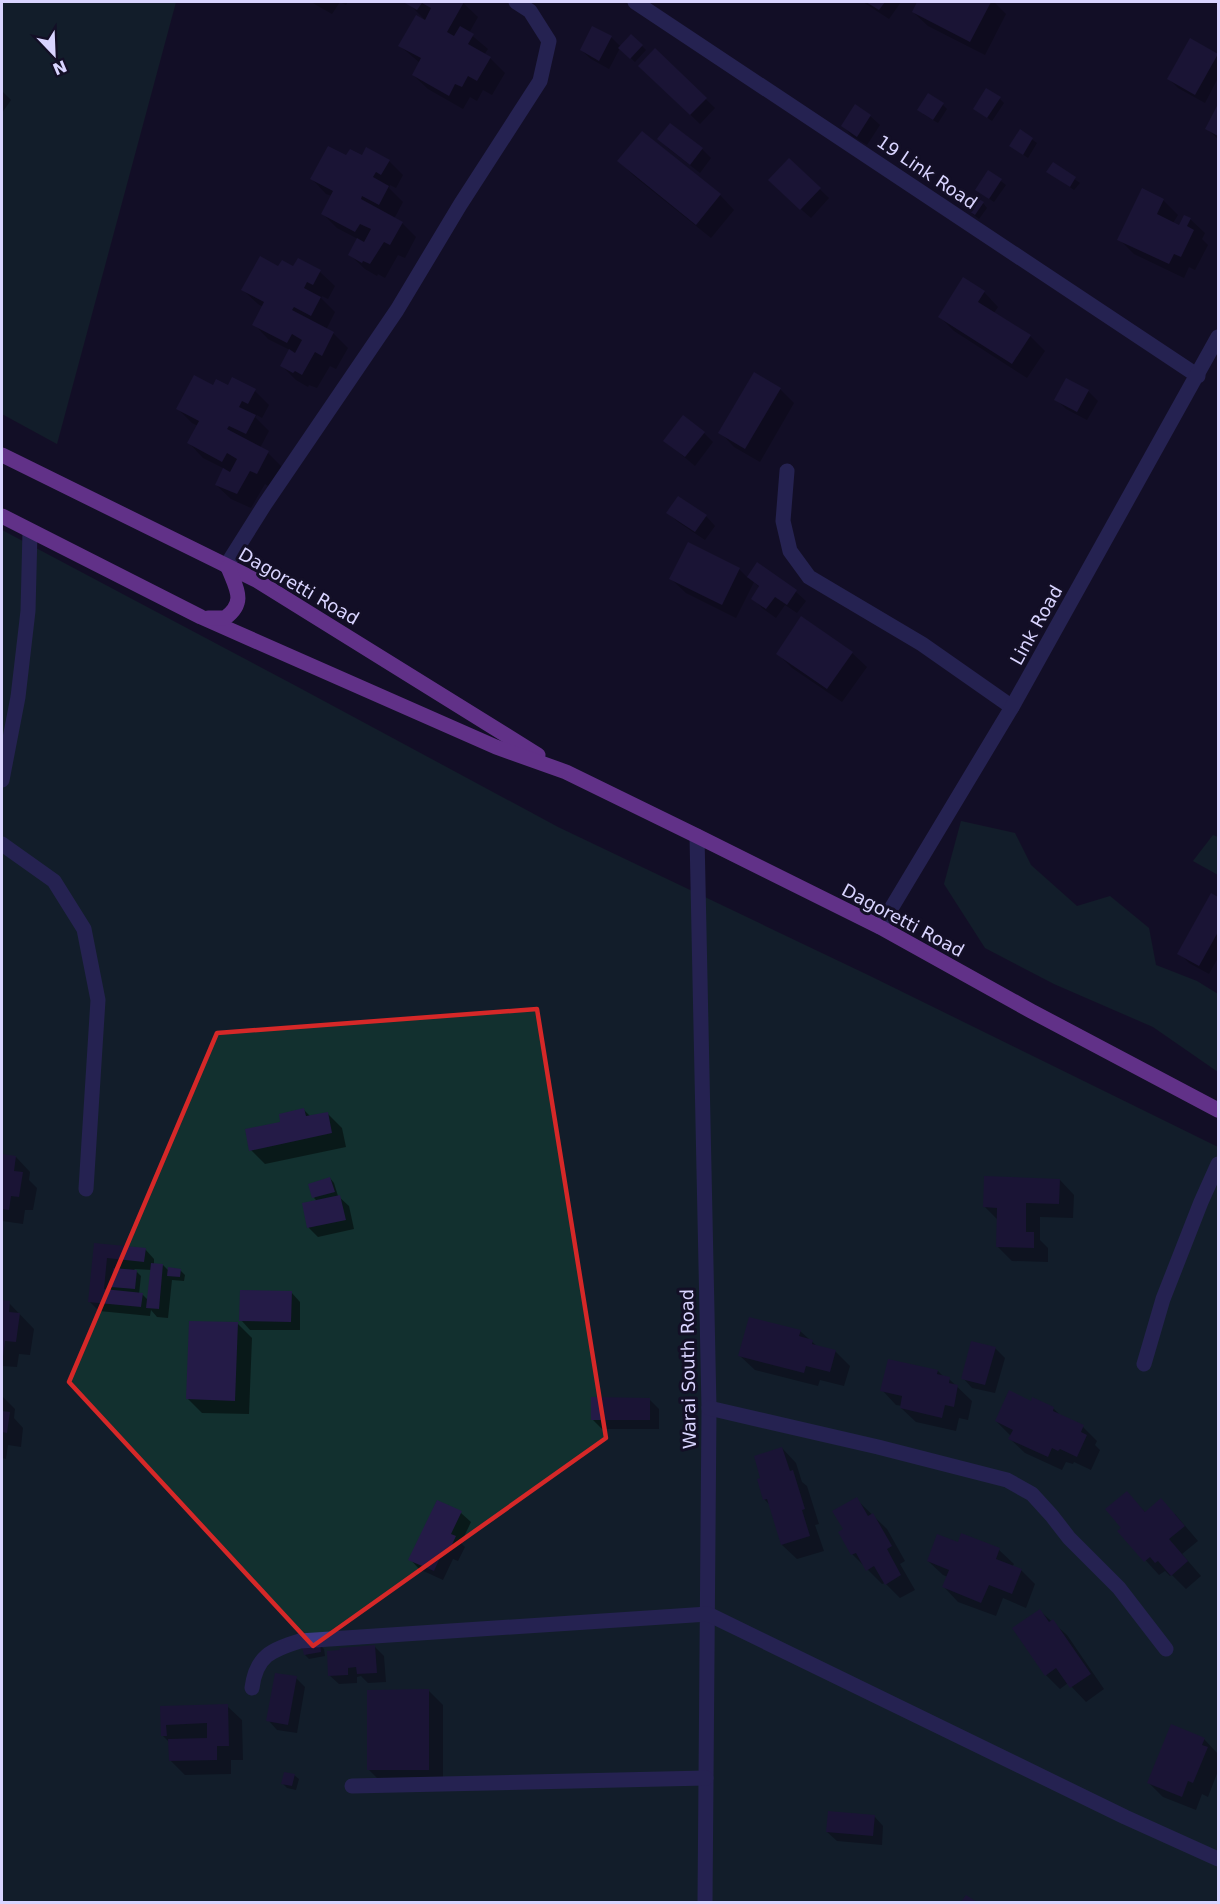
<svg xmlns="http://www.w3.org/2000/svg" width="1220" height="1904" viewBox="0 0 1220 1904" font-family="'DejaVu Sans',sans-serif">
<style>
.green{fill:#12302f}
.shadow{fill:#0007;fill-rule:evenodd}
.building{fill:#241b47}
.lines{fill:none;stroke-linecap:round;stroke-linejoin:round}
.minor{stroke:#3d3a85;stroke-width:15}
.major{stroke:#c25bff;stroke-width:15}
.marked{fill:none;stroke:#d62828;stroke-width:4.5;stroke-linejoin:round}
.labels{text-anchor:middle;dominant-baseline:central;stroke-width:6;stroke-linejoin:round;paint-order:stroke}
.street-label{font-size:18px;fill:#d9d4ff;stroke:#130f26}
</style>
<rect width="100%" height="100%" fill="#130f26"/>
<g class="green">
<path d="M2,2h174l-119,442 -55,-30z"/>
<path d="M2,530l294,156 262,141 310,148 350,172v755h-1216z"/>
<path d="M961,821l54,12 16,32 46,41 33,-10 39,32 7,37 41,16 21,13v78l-65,-45 -99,-43 -69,-36 -41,-64z"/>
<path d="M1213,835l5,2v38l-25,-14z"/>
</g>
<g class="shadow">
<path d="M311,2h37l-2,3 -6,-3 -8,12z"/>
<path d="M407,2h55l16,15 -9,16 19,16 -4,6 6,3 15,15 -13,22 -9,-5 -6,11 -7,-4 -7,12 -35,-20 -15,-14 7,-12 -20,-17 26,-25z"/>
<path d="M863,2h38l-12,17z"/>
<path d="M919,2h75l12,12 -21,41 -57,-29 -15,-14z"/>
<path d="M593,28l18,9 10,10 11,-11 14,14 -11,12 -15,-14 -11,21 -18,-10 -10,-9z"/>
<path d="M655,51l60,57 -15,16 -60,-58z"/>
<path d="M1217,55l1,2v21l-13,25 -27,-15 -9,-9z"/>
<path d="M2,91l9,9 -9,13z"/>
<path d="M1000,99l4,4 -12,18 -17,-12z"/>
<path d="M943,105l4,4 -9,14 -15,-9z"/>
<path d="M856,106l14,10 10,9 -13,20 -15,-9 -9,-10z"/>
<path d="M1218,107v32l-11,-10z"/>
<path d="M1020,131l17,12 -9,15 -17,-12z"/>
<path d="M659,139l43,10 9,9 -11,15 -32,-25z"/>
<path d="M347,157h16l26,4 14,14 -7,13 -6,-3 -1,3 14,14 -9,17 8,4 14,14 -11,21 -7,-3 -13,23 -7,-4 -1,2 -12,-7 -15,-14 8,-16 -21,-11 -14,-14 9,-18 -6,-2 -14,-15z"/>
<path d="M789,160l40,38 -18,20 -32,-28z"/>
<path d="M619,161l101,34 14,15 -23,28 -77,-62z"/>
<path d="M1053,164l27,19 -6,7 -26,-18z"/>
<path d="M989,172l17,13 -12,17 -17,-12z"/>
<path d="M1163,200l15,15 -5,8 7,3 10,-7 15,14 -3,6 6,6 -13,25 -6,-3 -5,11 -50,-24 -15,-15z"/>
<path d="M983,203l4,5 -8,11 -15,-12z"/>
<path d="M298,260l22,12 15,14 -7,13 -6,-3 -1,2 14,14 -9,18 7,3 15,15 -12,21 -6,-3 -13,22 -8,-3 -1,2 -12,-7 -14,-14 8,-16 -22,-11 -14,-15 9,-17 -5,-3 -15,-14 36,-22h15z"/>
<path d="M984,292l14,15 -4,6 36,23 15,15 -18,27 -73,-47 -14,-14z"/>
<path d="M213,387h16l26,4 14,14 -7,13 -5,-3 -2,2 14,14 -9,17 8,5 14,14 -11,21 -6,-4 -14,24 -20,-9 -15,-14 9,-16 -22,-11 -14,-15 9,-17 -6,-3 -14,-14z"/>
<path d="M780,389l14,14 -34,59 -26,-15 -14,-15z"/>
<path d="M1088,391l10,10 -11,19 -21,-11 -10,-10z"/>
<path d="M704,433l9,9 -18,24 -30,-25z"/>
<path d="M668,513l38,3 9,10 -10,14 -27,-18z"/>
<path d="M757,564l39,28 10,9 -9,12 -12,-8 -9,13 -14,-10 -9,-10 7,-10 -6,-6 -18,36 -50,-25 -15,-14 68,-10 9,9z"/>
<path d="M852,653l15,14 -25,35 -50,-34 -14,-14z"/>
<path d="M1212,895l6,4v59l-9,16 -20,-11 -10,-10z"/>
<path d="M304,1110l7,7 16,-4 15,15 4,19 -81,17 -14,-14 31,-27z"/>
<path d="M2,1155l14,2 14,15 -1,8 8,8 -4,22h-8l-2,14 -21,-3z"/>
<path d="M330,1178l4,5 4,13 11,10 5,23 -36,8 -9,-9 -5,-24 13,-3 -3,-3z"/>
<path d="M1060,1180l14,15 -1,23 -33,-1v23l8,8v14l-36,-1 -15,-15 1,-26 -13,-13z"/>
<path d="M95,1245l50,4 9,10v5l9,1 6,6 11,-1 5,5 -1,6 -12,-1 -4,38 -11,-1 -6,-7 -1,6 -51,-5 -9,-9zM134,1269l18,1 -3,31 -7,-7h-3l2,-18z"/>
<path d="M291,1292l9,10v28h-50l-9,-10z"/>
<path d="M2,1302l7,1 25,26 -4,26 -11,-1 -2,13 -15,-1z"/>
<path d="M238,1324l14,14 -3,76 -47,-1 -15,-15z"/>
<path d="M800,1331l18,16 17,4 15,15 -6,20 -24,-6 -2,6 -63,-16 -15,-14z"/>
<path d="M995,1348l10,10 -10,35 -23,-5 -9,-10z"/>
<path d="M938,1371l6,6 5,2 23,22 -4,19 -9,-2 -3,13 -40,-9 -15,-14 1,-2 -6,-1 -14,-15z"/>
<path d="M2,1396l13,13 -1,9 9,10 -2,19 -13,-2 -2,14 -4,-1z"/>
<path d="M649,1399l10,10v20h-57l-10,-10z"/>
<path d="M1031,1403l23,6 8,8 21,10 14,14 -2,4 5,5 -9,20 -17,-8 -1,2 -7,-2 -4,8 -37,-17 -15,-14 1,-3 -15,-15z"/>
<path d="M782,1448l14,15 6,19 5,4 12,38 -4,1 9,26 -27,8 -15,-14 -12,-40 -6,-6z"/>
<path d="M1127,1493l19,20 29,1 23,27 -16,13 19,22 -15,13 -14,-14 -2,1 -5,-5 -6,4 -40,-44 5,-3z"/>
<path d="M856,1499l31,30 18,32 -5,3 15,26 -15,8 -15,-15 -3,1 -30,-30 -7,-24z"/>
<path d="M437,1501l24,12 10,9 -10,21 4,4 -7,14 -5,-2 -10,21 -24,-11 -9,-10z"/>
<path d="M959,1544l40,6 15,14 -2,3 9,3 14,14 -9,24 -23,-10 -7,18 -38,-14 -14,-15 4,-10 -5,-2 -15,-14z"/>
<path d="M1040,1611l27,24 37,54 -18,13 -18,-19 -8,6 -14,-14z"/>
<path d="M320,1645l4,4 1,7 -16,3 -4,-4z"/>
<path d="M375,1647l9,9 2,26 -18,1 -7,-7 -4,1v6l-18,1 -10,-9z"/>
<path d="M296,1678l9,9 -8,46 -20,-3 -9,-10z"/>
<path d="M428,1690l15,15v78l-60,1 -15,-15z"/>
<path d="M227,1706l15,14 1,40h-12v14l-46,1 -15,-15v-17l-8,-8 -1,-27z"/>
<path d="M1204,1739l14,15 -1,4 1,2v11l-10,26 -6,-3 -6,16 -33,-13 -14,-14z"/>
<path d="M294,1775l5,4 -3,11 -9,-2 -4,-4z"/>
<path d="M874,1816l9,10 -1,19 -45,-4 -10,-9z"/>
</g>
<g class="building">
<path d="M403,2h61l-17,30 7,4 6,-10 14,8 -6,10 23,13 -14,24 -9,-5 -6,11 -7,-3 -6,12 -37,-21 9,-17 -23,-12 18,-31 9,5 6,-12 -9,-5 -5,7z"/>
<path d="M866,2h19l-6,8z"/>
<path d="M917,2h74l-21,40 -58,-30z"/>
<path d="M592,26l20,10 -13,25 -19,-11z"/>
<path d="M631,34l12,11 -13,14 -12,-11z"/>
<path d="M1190,38l28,16 -23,41 -28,-16z"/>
<path d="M655,48l52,50 -17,17 -52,-49z"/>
<path d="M986,88l15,9 -14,21 -14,-9z"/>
<path d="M928,93l16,10 -11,17 -16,-10z"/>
<path d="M855,104l16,11 -14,22 -16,-11z"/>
<path d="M1218,104v32l-13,-7z"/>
<path d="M670,123l33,25 -13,17 -33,-26z"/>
<path d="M1020,129l13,9 -10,17 -14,-9z"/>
<path d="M642,131l79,63 -25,31 -79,-64z"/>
<path d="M328,146l18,9 4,-6 12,6 4,-8 24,13 -9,15 -5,-3 -3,5 16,9 -10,19 -17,-9 -1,3 42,23 -13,23 -6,-3 -14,22 -7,-3 -1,2 -14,-8 9,-17 7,4 7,-13 -11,-5 -5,8 -34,-18 12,-23 -23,-12z"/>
<path d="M789,158l32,30 -21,22 -32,-30z"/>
<path d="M1053,162l23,15 -6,10 -24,-15z"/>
<path d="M988,170l14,9 -13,20 -14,-9z"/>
<path d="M1142,188l22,11 -7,15 22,11 5,-10 7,3 -4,8 7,4 -13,27 -7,-3 -5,10 -52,-24z"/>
<path d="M970,194l14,8 -9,13 -13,-8z"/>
<path d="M260,256l18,10 4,-6 11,6 5,-8 23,12 -8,15 -6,-3 -3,6 17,9 -10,19 -17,-9 -2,3 42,22 -12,24 -7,-4 -13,23 -7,-4 -2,2 -13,-7 9,-17 6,4 7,-13 -10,-6 -5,9 -35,-18 12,-23 -23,-12z"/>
<path d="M963,277l22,14 -7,11 53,33 -19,29 -74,-47z"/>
<path d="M754,372l27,16 -36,61 -27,-16z"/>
<path d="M194,375l19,10 3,-6 12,6 4,-8 24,12 -8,15 -6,-3 -3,6 17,8 -10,19 -17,-8 -2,3 42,22 -12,23 -7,-3 -13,23 -22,-9 8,-17 7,4 7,-13 -10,-6 -5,9 -35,-19 12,-22 -23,-12z"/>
<path d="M1066,378l23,12 -12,22 -23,-12z"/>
<path d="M683,415l22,17 -20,25 -22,-16z"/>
<path d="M678,496l29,19 -12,17 -29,-19z"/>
<path d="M688,542l52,26 -18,37 -53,-26z"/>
<path d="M757,562l40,28 -10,15 -12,-8 -9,12 -15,-10 8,-13 -12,-9z"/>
<path d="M801,616l52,36 -26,37 -51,-35z"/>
<path d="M1211,893l7,4v35l-19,34 -22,-12z"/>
<path d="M304,1108l2,8 22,-4 4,21 -83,18 -4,-22 35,-7 -1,-8z"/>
<path d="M2,1154l14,2 -2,15 9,1 -4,25 -8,-1 -2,14 -7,-1z"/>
<path d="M984,1176l76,3 -1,25 -33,-1v29h8v16l-38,-1 1,-39 -14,-1z"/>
<path d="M330,1177l5,15 -23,6 -4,-14z"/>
<path d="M340,1195l6,25 -39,8 -5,-25z"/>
<path d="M94,1243l52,5 -2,14 -37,-4 -3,31 39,4 -2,14 -53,-5z"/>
<path d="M151,1263l12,1 -4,45 -13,-1z"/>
<path d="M168,1267l13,2 -1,8 -13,-1z"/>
<path d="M113,1268l24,2 -2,19 -24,-2z"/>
<path d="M240,1290l52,1 -1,31 -52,-1z"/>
<path d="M2,1300l8,1 -1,11 11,1 -4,29 -11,-1 -2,16 -1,-1z"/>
<path d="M749,1317l52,13 -2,6 14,4 -1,4 24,6 -6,22 -24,-6 -2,7 -66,-17z"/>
<path d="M189,1321l49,1 -3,79 -49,-2z"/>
<path d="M971,1341l25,6 -11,38 -24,-6z"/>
<path d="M888,1359l50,11 -1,4 13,3 -1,6 9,2 -4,22 -9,-2 -3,13 -42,-10 2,-12 -22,-5z"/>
<path d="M1009,1390l22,11 1,-4 22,10 -1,4 31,14 -3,7 6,3 -10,22 -17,-8 -2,2 -6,-3 -4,9 -40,-18 5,-9 -18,-9z"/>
<path d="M591,1397l59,1v22h-59z"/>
<path d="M2,1411l8,1 -3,21 -5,-1z"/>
<path d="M782,1447l8,24 3,-1 12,39 -3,1 8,26 -29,9 -14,-46 -4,1 -6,-21 3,-1 -6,-22z"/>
<path d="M1127,1491l18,21 16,-14 24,28 -16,13 19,22 -17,15 -13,-15 -3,2 -5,-6 -6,5 -27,-31 4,-3 -16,-19z"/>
<path d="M857,1497l11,19 5,-3 19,33 -5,3 14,26 -16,10 -11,-19 -8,5 -10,-18 -5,2 -13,-23 5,-3 -11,-18z"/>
<path d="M437,1500l25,11 -11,23 5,2 -8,17 -5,-2 -9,20 -26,-11z"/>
<path d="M961,1533l39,15 -4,11 26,10 -10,25 -23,-9 -8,18 -39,-16 7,-17 -22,-9 10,-27 21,8z"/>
<path d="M1040,1609l9,13 4,-3 38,55 -21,14 -14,-20 -11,8 -33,-48z"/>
<path d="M320,1644l1,8 -17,3 -2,-8z"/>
<path d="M375,1645l2,28 -20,1 -1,-7 -8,1v7l-20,1 -1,-25 13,-1 -1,-2z"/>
<path d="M275,1673l22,3 -9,49 -22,-4z"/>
<path d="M429,1689v81h-62v-80z"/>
<path d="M228,1704l1,42h-12v14l-48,1 -1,-22 39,-1v-15l-41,2 1,11h-6l-1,-30z"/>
<path d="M1171,1724l34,14 -3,7 6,2 -15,36 -5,-2 -6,16 -35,-14z"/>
<path d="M284,1772l11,2 -3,12 -11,-2z"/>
<path d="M828,1811l47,4 -2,21 -47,-4z"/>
<path d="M966,1895l11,7h-16z"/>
</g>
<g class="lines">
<g class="minor">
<path d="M635,2l563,374"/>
<path d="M787,471l-4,50 7,30 19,26 113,67 90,63"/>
<path d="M226,566l39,-62 132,-194 63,-105 80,-124 9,-40 -19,-30 -14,-9"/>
<path d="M2,780l16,-83 10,-86 2,-80"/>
<path d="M697,836l12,572 -4,494"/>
<path d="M2,844l52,37 30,48 14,71 -12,189"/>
<path d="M880,927l132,-220 206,-370"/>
<path d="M1144,1364l19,-65 38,-97 17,-38"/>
<path d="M709,1408l169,39 129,33 25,14 20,22 17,22 50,50 47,61"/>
<path d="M252,1688c4,-32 19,-38 48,-47l408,-27 417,203 93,42"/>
<path d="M352,1786l354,-8"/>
</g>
<g class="major">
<path d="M2,455l254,125 282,175"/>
<path d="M2,516l199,101 295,130 70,25 131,64 183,91 151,84 187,99"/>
<path d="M208,618h17c22,-16 11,-30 3,-51"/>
</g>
</g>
<path d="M0 0H1220V1904H0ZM537,1009l69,429 -293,208 -244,-264 148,-349z" fill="#130f26" fill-opacity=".55" fill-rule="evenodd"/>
<path class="marked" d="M537,1009l69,429 -293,208 -244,-264 148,-349z"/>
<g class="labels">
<g class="street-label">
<text transform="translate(927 172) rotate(34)">19 Link Road</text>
<text transform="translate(299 586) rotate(30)">Dagoretti Road</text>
<text transform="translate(1036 625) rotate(-61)">Link Road</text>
<text transform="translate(903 920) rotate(28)">Dagoretti Road</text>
<text transform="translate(688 1369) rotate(-91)">Warai South Road</text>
</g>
</g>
<rect width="1220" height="1904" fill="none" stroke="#d9d4ff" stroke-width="6"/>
<g transform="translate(54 54) rotate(157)" stroke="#130f26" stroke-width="4.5" paint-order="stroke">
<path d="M0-4.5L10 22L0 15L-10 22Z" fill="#d9d4ff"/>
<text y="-9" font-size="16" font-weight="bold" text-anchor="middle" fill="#d9d4ff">N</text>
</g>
</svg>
